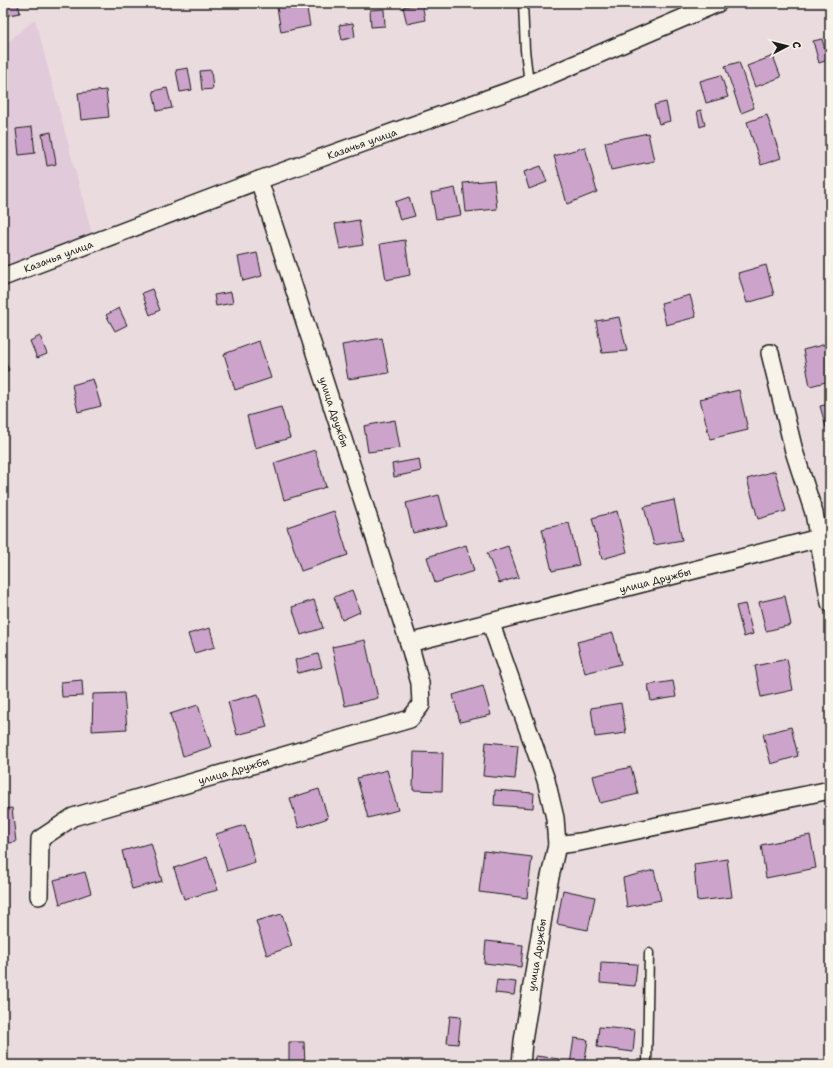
<svg xmlns="http://www.w3.org/2000/svg" width="833" height="1068" viewBox="0 0 833 1068" font-family="'Shantell Sans',sans-serif">
<style>
.built{fill:#e1cad9}
.building{fill:#cca4cb;stroke:#1c1c1c}
.lines{fill:none;stroke-linecap:round;stroke-linejoin:round}
.lane-casing{stroke:#1c1c1c;stroke-width:11}
.street-casing{stroke:#1c1c1c;stroke-width:20}
.lane{stroke:#f7f3e8;stroke-width:8}
.street{stroke:#f7f3e8;stroke-width:17}
.labels{text-anchor:middle;dominant-baseline:central;stroke-width:3;stroke-linejoin:round;paint-order:stroke}
.street-label{font-size:10px;fill:#1c1c1c;stroke:#f7f3e8}
</style>
<rect width="100%" height="100%" fill="#eadbdf"/>
<filter id="ink" filterUnits="userSpaceOnUse"><feTurbulence type="fractalNoise" baseFrequency=".025" numOctaves="2"/><feDisplacementMap in="SourceGraphic" scale="8" xChannelSelector="R" yChannelSelector="G"/><feConvolveMatrix kernelMatrix="1 2 1 2 8 2 1 2 1" color-interpolation-filters="sRGB"/></filter>
<g filter="url(#ink)">
<path class="built" d="M35,19l57,215 -89,33v-221z"/>
<g class="building">
<path d="M3,3h15l2,10 -17,3z"/>
<path d="M300,3h6l4,23 -29,6 -4,-25z"/>
<path d="M422,3l3,17 -18,4 -4,-17z"/>
<path d="M384,9l1,17 -14,1 -1,-17z"/>
<path d="M353,23l2,14 -13,3 -3,-15z"/>
<path d="M822,39l6,21 -9,3 -6,-22z"/>
<path d="M773,56l8,21 -26,10 -8,-21z"/>
<path d="M739,62l15,46 -13,5 -16,-47z"/>
<path d="M188,68l4,22 -12,2 -4,-22z"/>
<path d="M211,70l2,19 -11,1 -2,-19z"/>
<path d="M721,75l7,22 -22,6 -6,-22z"/>
<path d="M167,88l5,20 -15,3 -4,-20z"/>
<path d="M106,90l3,27 -28,3 -3,-27z"/>
<path d="M666,102l4,19 -11,3 -5,-19z"/>
<path d="M701,110l4,15 -5,2 -3,-16z"/>
<path d="M767,115l14,43 -20,7 -14,-43z"/>
<path d="M32,127l3,26 -16,2 -3,-26z"/>
<path d="M51,132l5,32 -9,2 -5,-32z"/>
<path d="M648,133l6,28 -43,9 -6,-28z"/>
<path d="M585,147l12,45 -30,12 -13,-48z"/>
<path d="M541,166l6,16 -18,7 -5,-17z"/>
<path d="M494,180l3,29 -31,3 -3,-29z"/>
<path d="M455,188l6,27 -25,4 -5,-26z"/>
<path d="M409,197l6,19 -15,4 -5,-18z"/>
<path d="M359,220l4,25 -23,4 -5,-25z"/>
<path d="M405,240l5,35 -24,5 -6,-36z"/>
<path d="M257,253l5,23 -19,5 -5,-24z"/>
<path d="M766,265l8,30 -27,8 -9,-30z"/>
<path d="M152,289l8,21 -10,5 -8,-22z"/>
<path d="M231,292l2,11 -17,3 -2,-11z"/>
<path d="M690,295l6,22 -30,8 -5,-22z"/>
<path d="M119,308l8,17 -12,6 -9,-16z"/>
<path d="M619,317l8,34 -25,2 -6,-32z"/>
<path d="M40,336l7,18 -10,4 -7,-17z"/>
<path d="M382,338l7,35 -41,6 -6,-34z"/>
<path d="M259,341l12,37 -36,12 -11,-36z"/>
<path d="M830,343v38l-20,5 -7,-36z"/>
<path d="M3,358l6,12 -6,3z"/>
<path d="M93,379l8,27 -23,6 -6,-27z"/>
<path d="M739,390l9,40 -38,9 -10,-40z"/>
<path d="M830,404v22l-4,1 -6,-21z"/>
<path d="M281,407l9,31 -35,10 -8,-32z"/>
<path d="M395,420l5,28 -32,4 -4,-26z"/>
<path d="M315,450l11,37 -42,13 -10,-37z"/>
<path d="M419,459l2,12 -27,6 -2,-13z"/>
<path d="M775,471l11,40 -28,8 -11,-40z"/>
<path d="M830,471v20l-5,-19z"/>
<path d="M439,495l8,30 -34,8 -7,-30z"/>
<path d="M674,500l8,40 -28,5 -10,-38z"/>
<path d="M334,511l14,44 -47,16 -14,-44z"/>
<path d="M617,511l10,41 -25,7 -10,-41z"/>
<path d="M569,523l10,42 -27,6 -10,-42z"/>
<path d="M466,545l8,26 -39,12 -8,-26z"/>
<path d="M508,546l11,31 -20,6 -12,-30z"/>
<path d="M352,590l8,22 -18,8 -8,-23z"/>
<path d="M785,596l6,29 -25,6 -7,-29z"/>
<path d="M314,600l9,28 -22,7 -9,-28z"/>
<path d="M745,604l8,30 -9,3 -8,-31z"/>
<path d="M210,628l5,19 -21,6 -6,-19z"/>
<path d="M613,633l8,31 -36,9 -8,-31z"/>
<path d="M365,640l13,58 -33,8 -13,-59z"/>
<path d="M318,654l4,13 -24,6 -3,-13z"/>
<path d="M787,659l6,31 -32,7 -6,-31z"/>
<path d="M82,680l1,16 -21,1 -1,-15z"/>
<path d="M673,681l3,16 -25,4 -3,-16z"/>
<path d="M483,686l8,29 -31,7 -7,-27z"/>
<path d="M124,693l3,36 -35,2 1,-37z"/>
<path d="M258,694l9,33 -30,8 -9,-33z"/>
<path d="M621,703l5,30 -31,4 -4,-29z"/>
<path d="M198,705l13,42 -28,9 -13,-42z"/>
<path d="M791,727l7,29 -27,8 -8,-30z"/>
<path d="M486,742l32,3 -3,34 -32,-3z"/>
<path d="M414,752l29,1 -1,38 -29,-1z"/>
<path d="M631,767l7,27 -38,9 -7,-27z"/>
<path d="M387,770l11,40 -30,8 -11,-40z"/>
<path d="M319,789l9,29 -29,10 -9,-30z"/>
<path d="M495,790l39,3 -1,15 -39,-3z"/>
<path d="M12,808l4,34 -13,2v-35z"/>
<path d="M245,825l10,37 -28,9 -11,-37z"/>
<path d="M810,835l6,33 -50,10 -5,-33z"/>
<path d="M151,843l11,38 -30,8 -10,-38z"/>
<path d="M484,851l48,6 -5,41 -48,-6z"/>
<path d="M207,857l11,33 -34,9 -10,-31z"/>
<path d="M727,859l5,38 -35,4 -3,-37z"/>
<path d="M654,870l7,30 -34,7 -4,-29z"/>
<path d="M85,872l6,21 -31,11 -6,-24z"/>
<path d="M563,890l32,7 -7,33 -31,-6z"/>
<path d="M282,914l10,32 -25,9 -11,-34z"/>
<path d="M486,941l37,4 -2,22 -37,-4z"/>
<path d="M601,962l36,2 -2,22 -35,-3z"/>
<path d="M497,980l19,2 -2,13 -19,-2z"/>
<path d="M450,1016l11,1 -3,27 -11,-1z"/>
<path d="M599,1027l36,3 -2,22 -36,-5z"/>
<path d="M574,1038l14,2 -4,25h-14z"/>
<path d="M289,1042h15l1,23h-16z"/>
<path d="M536,1056l23,3 -1,6h-23z"/>
<path d="M475,1061l29,3 -1,1h-28z"/>
</g>
<g class="lines">
<g class="lane-casing">
<g id="lane">
<path d="M523,3l2,47 4,34"/>
<path d="M647,1065l2,-112"/>
</g>
</g>
<g class="street-casing">
<g id="street">
<path id="s1" d="M3,277l256,-97 270,-96 189,-81"/>
<path d="M770,353l24,98 20,62 16,90"/>
<path d="M491,624l55,156 9,38 2,27 -9,41 -25,155 -2,24"/>
<path id="s2" d="M409,643l410,-105"/>
<path d="M557,845l23,-3 250,-52"/>
<path id="s3" d="M39,896l1,-57 33,-22 337,-98 11,-14 -1,-22 -11,-40 -150,-463"/>
</g>
</g>
<use href="#lane" class="lane"/>
<use href="#street" class="street"/>
</g>
</g>
<g class="labels">
<g class="street-label">
<text stroke="none"><textPath href="#s1" startOffset="383">Казачья улица</textPath></text>
<text stroke="none"><textPath href="#s1" startOffset="59">Казачья улица</textPath></text>
<text transform="translate(334 412) rotate(72)">улица Дружбы</text>
<text stroke="none"><textPath href="#s2" startOffset="254">улица Дружбы</textPath></text>
<text stroke="none"><textPath href="#s3" startOffset="264">улица Дружбы</textPath></text>
<text transform="translate(537 955) rotate(-81)">улица Дружбы</text>
</g>
</g>
<rect width="833" height="1068" fill="none" stroke="#f7f3e8" stroke-width="16"/>
<rect x="8" y="8" width="817" height="1052" fill="none" stroke="#1c1c1c" stroke-width="1.5" filter="url(#ink)"/>
<g transform="translate(787 46) rotate(83)" stroke="#f7f3e8" stroke-width="3" paint-order="stroke">
<path d="M0-3L7 15L0 10L-7 15Z" fill="#1c1c1c"/>
<text y="-6" font-size="11" font-weight="bold" text-anchor="middle" fill="#1c1c1c">С</text>
</g>
</svg>
